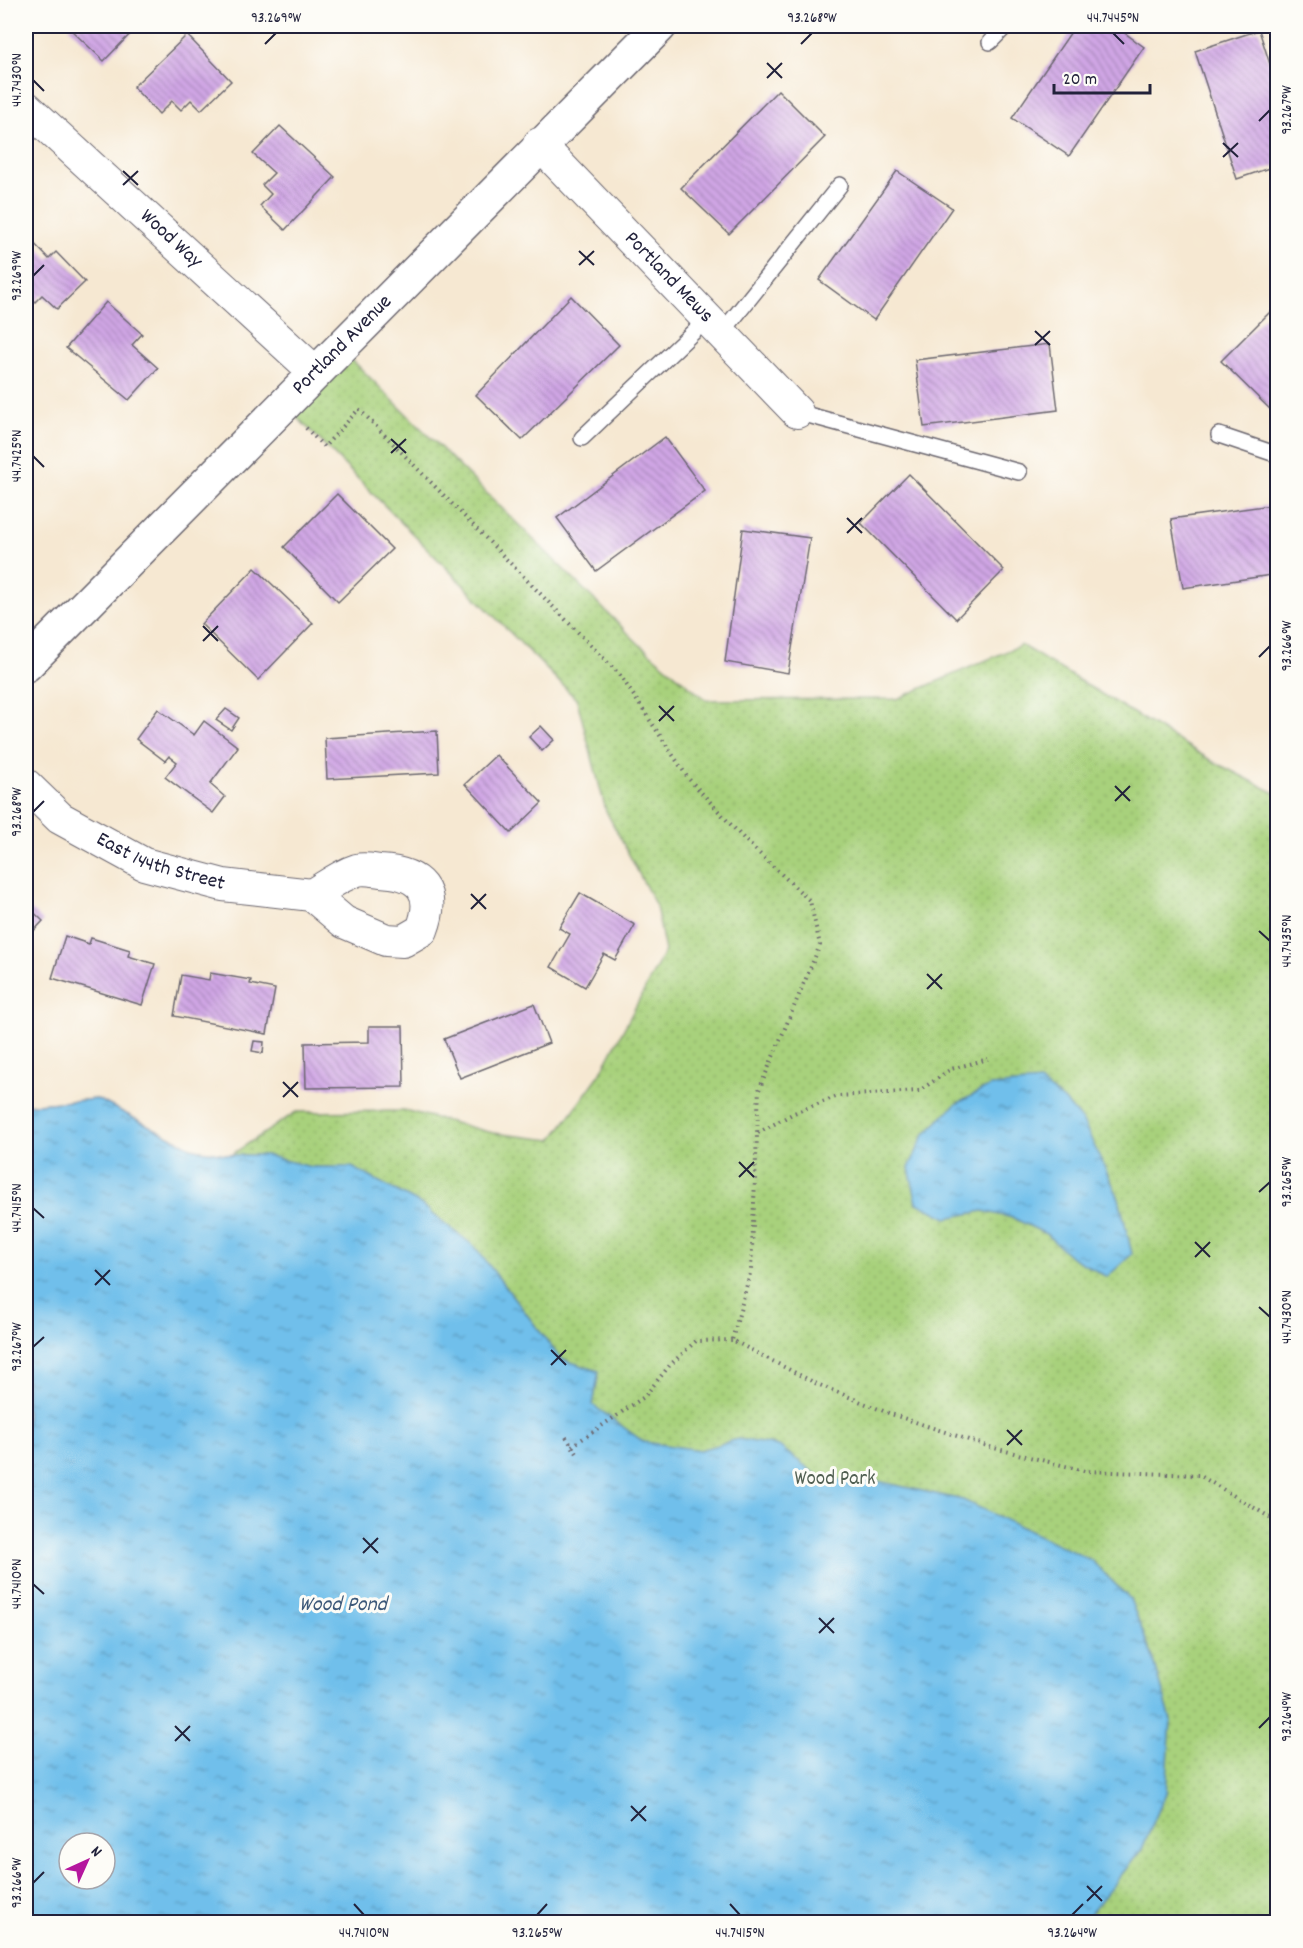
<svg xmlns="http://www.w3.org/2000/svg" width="1303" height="1948" viewBox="0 0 1303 1948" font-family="Dekko,sans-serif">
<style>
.park{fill:url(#park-dots);stroke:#657a5c;stroke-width:1.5;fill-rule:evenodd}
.water{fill:url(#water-ripples);stroke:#497093;stroke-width:1.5;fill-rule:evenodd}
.building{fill:url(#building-back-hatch)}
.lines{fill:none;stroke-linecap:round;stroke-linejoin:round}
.service-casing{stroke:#6c6770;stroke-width:18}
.minor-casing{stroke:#6c6770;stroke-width:34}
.tertiary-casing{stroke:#6c6770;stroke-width:36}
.path{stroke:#6c6770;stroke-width:4;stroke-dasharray:1.5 4.5;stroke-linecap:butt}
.service{stroke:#fff;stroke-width:15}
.minor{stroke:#fff;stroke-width:32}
.tertiary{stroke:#fff;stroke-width:33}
.ticks{fill:none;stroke:#22223b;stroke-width:2}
.labels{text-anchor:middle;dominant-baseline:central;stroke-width:6;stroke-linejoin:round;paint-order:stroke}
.street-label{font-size:21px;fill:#22223b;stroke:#fdfcf7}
.park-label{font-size:21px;fill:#515f52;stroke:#fdfcf7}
.water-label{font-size:22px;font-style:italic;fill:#3d5979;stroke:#fdfcf7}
.neatline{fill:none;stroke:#22223b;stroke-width:2}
.ticks-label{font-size:15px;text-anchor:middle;fill:#22223b}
</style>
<defs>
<pattern id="park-dots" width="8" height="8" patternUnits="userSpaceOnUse" patternTransform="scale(1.5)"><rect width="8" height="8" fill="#a8d17c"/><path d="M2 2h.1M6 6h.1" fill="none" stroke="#90b36c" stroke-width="1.8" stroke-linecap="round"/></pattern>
<pattern id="water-ripples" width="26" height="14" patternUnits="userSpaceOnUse" patternTransform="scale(1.5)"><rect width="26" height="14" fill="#70bfeb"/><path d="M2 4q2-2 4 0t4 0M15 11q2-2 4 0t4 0" fill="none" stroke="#5c9bc0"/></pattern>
<pattern id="building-back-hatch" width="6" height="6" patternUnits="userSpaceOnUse" patternTransform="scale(1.5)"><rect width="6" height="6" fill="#d0a6e5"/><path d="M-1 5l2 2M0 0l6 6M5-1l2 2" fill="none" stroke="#a887bb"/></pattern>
</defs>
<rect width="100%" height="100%" fill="#fdfcf7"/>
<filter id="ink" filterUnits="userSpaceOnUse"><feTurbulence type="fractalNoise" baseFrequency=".0167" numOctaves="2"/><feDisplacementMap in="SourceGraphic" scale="12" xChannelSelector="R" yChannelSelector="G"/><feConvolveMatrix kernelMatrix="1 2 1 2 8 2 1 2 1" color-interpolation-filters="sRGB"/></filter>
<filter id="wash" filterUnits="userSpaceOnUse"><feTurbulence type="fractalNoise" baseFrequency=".008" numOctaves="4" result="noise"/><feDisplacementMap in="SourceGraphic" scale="24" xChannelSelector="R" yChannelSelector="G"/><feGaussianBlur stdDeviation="1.35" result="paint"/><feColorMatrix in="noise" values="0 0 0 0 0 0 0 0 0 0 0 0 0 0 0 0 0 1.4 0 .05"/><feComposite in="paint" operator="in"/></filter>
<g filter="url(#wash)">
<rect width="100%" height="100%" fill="#f6e8d2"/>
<path class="park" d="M339,347l299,296 68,57 191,-1 124,-54 191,116 65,33v1128h-1251v-817l71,-6 97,50 37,6 65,-43 112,-1 85,22 59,7 48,-66 65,-123 -9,-45 -50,-95 -29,-111 -294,-297zM69,1843h36v36h-36z"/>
<g class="water">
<path d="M1040,1082l24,18 19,22 36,76 13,56 -25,23 -36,-20 -25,-23 -33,-16 -30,-7 -36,7 -30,-15 -8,-35 15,-33 32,-31 34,-18z"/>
<path d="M97,1099l97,50 37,6h34l46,12h41l67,36 56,44 86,112 38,12 -6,34 51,37 56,8 38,-11 41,7 43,33 60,3 81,18 128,60 39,39 23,59 18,62 -5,73 -24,56 -52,65 -19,8h-1045v-817zM69,1843h36v36h-36z"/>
</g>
<g id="blocks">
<g class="building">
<path d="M71,26h67l-34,35 -35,-33z"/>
<path d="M1075,26h40l29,21 -75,109 -57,-38z"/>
<path d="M1259,30l19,59v76l-41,14 -42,-128z"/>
<path d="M187,35l44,46 -30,29 -10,-10 -10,10 -9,-9 -13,13 -26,-27z"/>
<path d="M778,90l47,47 -96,97 -48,-46z"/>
<path d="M280,126l55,51 -50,53 -25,-24 11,-12 -9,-9 12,-12 -21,-19z"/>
<path d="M897,171l55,37 -78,112 -55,-40z"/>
<path d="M26,235l23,24 7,-7 29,30 -28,27 -15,-14 -16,16z"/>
<path d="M571,296l48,49 -97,95 -46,-45z"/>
<path d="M106,302l36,32 -10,11 26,23 -29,32 -63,-52z"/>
<path d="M1273,309l5,5v103l-57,-56z"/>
<path d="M1050,344l8,66 -134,17 -9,-67z"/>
<path d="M665,437l40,54 -109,80 -39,-53z"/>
<path d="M909,474l95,96 -48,49 -95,-96z"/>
<path d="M337,494l55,55 -54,53 -54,-55z"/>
<path d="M1278,504v70l-95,14 -12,-69z"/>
<path d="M743,529l67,9 -22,135 -63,-11z"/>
<path d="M255,568l58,55 -55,57 -57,-56z"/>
<path d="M158,709l36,26 10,-14 34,26 -28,37 15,13 -12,16 -48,-36 12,-15 -8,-6 -4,5 -29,-22z"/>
<path d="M226,709l13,9 -8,12 -15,-10z"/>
<path d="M541,726l13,14 -12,11 -13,-14z"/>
<path d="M437,731l2,42 -112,6 -2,-41z"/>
<path d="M496,755l46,48 -31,30 -46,-49z"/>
<path d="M580,893l55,32 -20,35 -11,-6 -19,33 -34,-20 19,-33 -11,-6z"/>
<path d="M26,905l17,16 -17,18z"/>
<path d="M65,936l24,8 2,-6 39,12 -2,6 27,8 -13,41 -90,-27z"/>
<path d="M210,973l41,7 -1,4 25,5 -8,45 -93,-18 7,-41 28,5z"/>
<path d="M534,1004l15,39 -89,35 -16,-39z"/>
<path d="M369,1026h34l1,61 -98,1 -1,-45 64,-1z"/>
<path d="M254,1041l10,1 -1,11 -11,-2z"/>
</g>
</g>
</g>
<g filter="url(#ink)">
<use href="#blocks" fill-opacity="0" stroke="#6c6770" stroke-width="1.5"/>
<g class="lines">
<g class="service-casing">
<g id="service">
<path d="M990,42l16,-16"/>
<path d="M721,334l119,-149"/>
<path d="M797,412l222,60"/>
<path d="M1219,435l59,20"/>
<path d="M582,438l125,-119"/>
</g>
</g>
<g class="minor-casing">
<g id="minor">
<path id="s1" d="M26,107l289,265"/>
<path id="s2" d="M539,144l258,268"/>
<path id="s3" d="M26,785l34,33 84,46 79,21 89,10 32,27 42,18 17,1 19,-11c15,-39 -2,-57 -42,-59 -7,-1 -16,-3 -23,-1 -16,5 -30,16 -45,25"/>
</g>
</g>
<g class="tertiary-casing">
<g id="tertiary">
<path id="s4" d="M26,665l634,-639"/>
</g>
</g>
<g class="path">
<path d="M306,428l18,19 35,-38 261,266 68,103 58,63 64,60 10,44 -61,145 -8,180 -19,70 85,44 74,30 99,33 95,24 114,4 79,47"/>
<path d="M758,1133l36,-20 44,-17 81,-5 32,-22 37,-10"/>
<path d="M566,1437l12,18"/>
<path d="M572,1446l72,-49 26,-32 26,-24 36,-1"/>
</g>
<use href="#service" class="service"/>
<use href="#minor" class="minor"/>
<use href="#tertiary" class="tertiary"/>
</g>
</g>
<path class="ticks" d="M1113,33l11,11M265,44l11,-11M801,44l11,-11M767,63l15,15M767,78l15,-15M33,80l11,11M1259,121l11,-11M1223,143l15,14M1223,157l15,-14M123,171l15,14M123,185l15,-14M579,251l15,14M579,265l15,-14M33,276l11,-11M1035,331l15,14M1035,345l15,-14M391,439l15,14M391,453l15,-14M33,456l11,11M847,518l15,15M847,533l15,-15M203,626l15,15M203,641l15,-15M1259,657l11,-11M659,706l15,15M659,721l15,-15M1115,786l15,15M1115,801l15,-15M33,812l11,-11M471,894l15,15M471,909l15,-15M1259,931l11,10M927,974l15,15M927,989l15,-15M283,1082l15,15M283,1097l15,-15M739,1162l15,15M739,1177l15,-15M1259,1192l11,-10M33,1208l11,10M1195,1242l15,15M1195,1257l15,-15M95,1270l15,15M95,1285l15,-15M1259,1307l11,10M33,1347l11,-10M551,1350l15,15M551,1365l15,-15M1007,1430l15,15M1007,1445l15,-15M363,1538l15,15M363,1553l15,-15M33,1584l11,10M819,1618l15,15M819,1633l15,-15M175,1726l15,15M1259,1728l11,-11M175,1741l15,-15M631,1806l15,15M631,1821l15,-15M33,1883l11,-11M1087,1886l15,15M1087,1901l15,-15M354,1904l10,11M730,1904l10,11M537,1915l10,-11M1072,1915l11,-11"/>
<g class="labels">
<g class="street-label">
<text stroke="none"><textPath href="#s1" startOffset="196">Wood Way</textPath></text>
<text stroke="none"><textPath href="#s2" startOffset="186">Portland Mews</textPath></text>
<text stroke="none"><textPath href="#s4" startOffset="450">Portland Avenue</textPath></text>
<text stroke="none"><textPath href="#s3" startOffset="158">East 144th Street</textPath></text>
</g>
<g class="park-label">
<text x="835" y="1480">Wood Park</text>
</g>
<g class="water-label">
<text x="343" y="1605">Wood Pond</text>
</g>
</g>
<rect width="1303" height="1948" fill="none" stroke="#fdfcf7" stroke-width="66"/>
<g transform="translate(87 1861) rotate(45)"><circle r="28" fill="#fdfcf7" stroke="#a5a5ac" stroke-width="1.5"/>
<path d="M0-4.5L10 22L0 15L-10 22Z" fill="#b5179e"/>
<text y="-9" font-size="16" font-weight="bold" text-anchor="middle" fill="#22223b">N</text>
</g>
<path d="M1054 84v9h96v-9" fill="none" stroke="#22223b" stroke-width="3"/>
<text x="1063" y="84" font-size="18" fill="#22223b" stroke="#fdfcf7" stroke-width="4.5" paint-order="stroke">20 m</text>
<rect x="33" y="33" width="1237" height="1882" class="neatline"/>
<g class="ticks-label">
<text x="276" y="22">93.269°W</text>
<text x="812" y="22">93.268°W</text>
<text x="1113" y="22">44.7445°N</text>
<text transform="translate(16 80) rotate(-90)" y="5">44.7430°N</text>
<text transform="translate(1286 110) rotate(-90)" y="5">93.267°W</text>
<text transform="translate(16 276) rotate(-90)" y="5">93.269°W</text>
<text transform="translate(16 456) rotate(-90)" y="5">44.7425°N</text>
<text transform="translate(1286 646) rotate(-90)" y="5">93.266°W</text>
<text transform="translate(16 812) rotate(-90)" y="5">93.268°W</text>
<text transform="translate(1286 941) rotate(-90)" y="5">44.7435°N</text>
<text transform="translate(1286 1182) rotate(-90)" y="5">93.265°W</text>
<text transform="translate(16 1208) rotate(-90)" y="5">44.7415°N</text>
<text transform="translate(1286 1317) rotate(-90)" y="5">44.7430°N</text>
<text transform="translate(16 1347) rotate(-90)" y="5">93.267°W</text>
<text transform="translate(16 1584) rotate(-90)" y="5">44.7410°N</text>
<text transform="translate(1286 1717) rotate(-90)" y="5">93.264°W</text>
<text transform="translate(16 1883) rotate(-90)" y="5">93.266°W</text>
<text x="364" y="1937">44.7410°N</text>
<text x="537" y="1937">93.265°W</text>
<text x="740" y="1937">44.7415°N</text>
<text x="1072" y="1937">93.264°W</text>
</g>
</svg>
